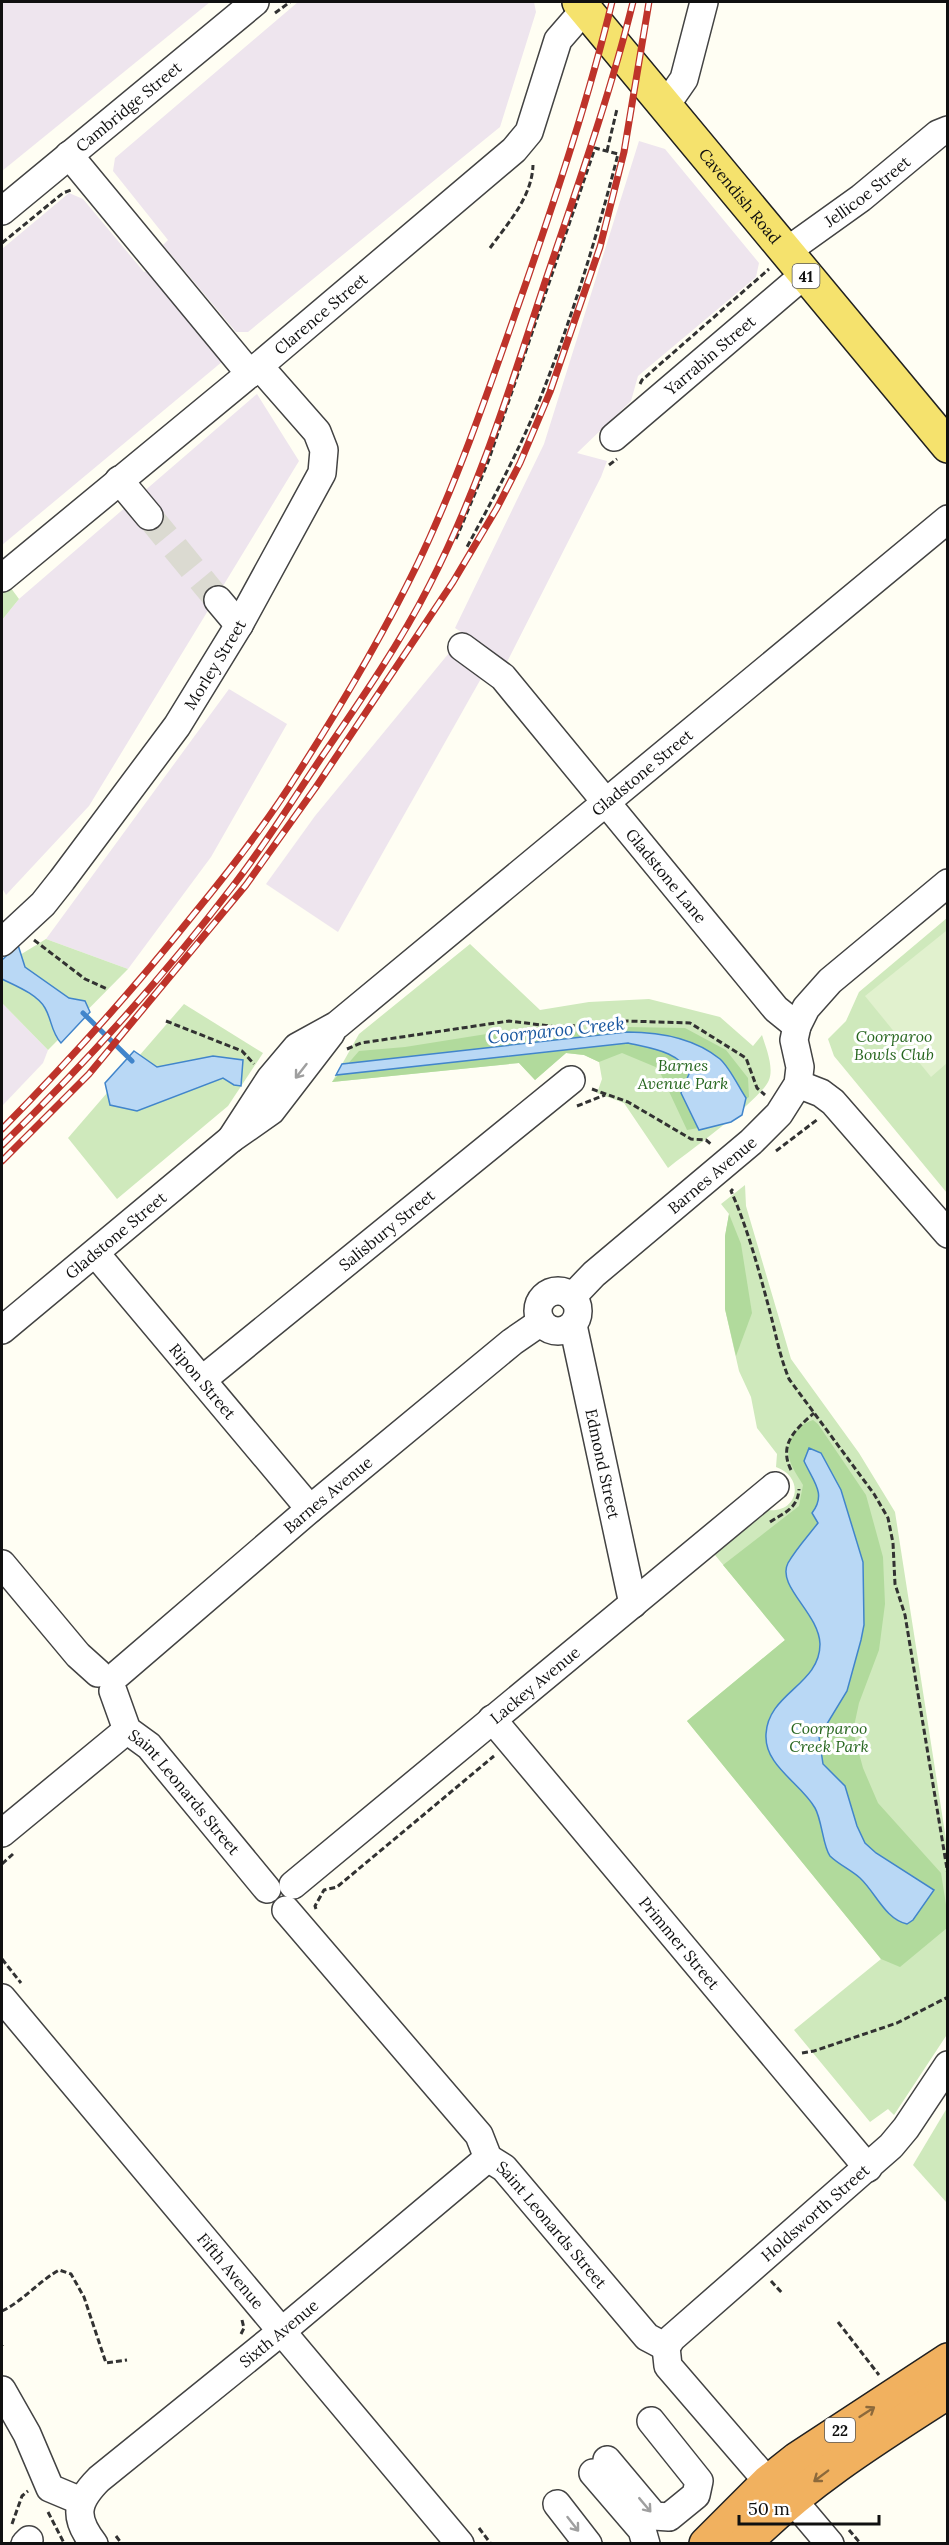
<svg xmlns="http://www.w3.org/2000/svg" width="949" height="2545" viewBox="0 0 949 2545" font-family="Lora,serif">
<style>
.industrial{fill:#eee5ee}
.green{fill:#cfe9bc}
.forest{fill:#b1da9c}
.pitch{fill:#e1f1ce}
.water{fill:#b9d8f5;stroke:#4185cb;stroke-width:1.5}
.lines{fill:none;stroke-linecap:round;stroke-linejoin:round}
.stream{stroke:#4185cb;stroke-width:5}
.minor-tunnel{stroke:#dbdad1;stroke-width:27;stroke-dasharray:27 14;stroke-linecap:butt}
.minor-casing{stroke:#434343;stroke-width:30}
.major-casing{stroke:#212121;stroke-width:36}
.highway-casing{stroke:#212121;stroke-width:36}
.path{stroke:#323232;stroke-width:3;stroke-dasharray:6 3;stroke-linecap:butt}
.minor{stroke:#fff;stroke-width:27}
.major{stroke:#f5e26d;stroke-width:33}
.highway{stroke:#f1b15f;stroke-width:33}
.rail-casing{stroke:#be332a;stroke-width:7}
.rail{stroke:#fff;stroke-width:4.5;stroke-dasharray:14;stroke-linecap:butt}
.oneway{stroke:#9f9f9f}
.oneway2{stroke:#8c693b}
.labels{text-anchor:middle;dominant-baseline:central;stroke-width:6;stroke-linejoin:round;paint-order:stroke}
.shield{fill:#fff;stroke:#585858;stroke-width:1.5}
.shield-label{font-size:15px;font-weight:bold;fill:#101010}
.street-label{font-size:16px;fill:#101010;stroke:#fff}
.park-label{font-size:16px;font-style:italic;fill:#286720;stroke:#fff}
.water-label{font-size:18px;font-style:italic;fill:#1a58a0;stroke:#fff}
</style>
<rect width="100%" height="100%" fill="#fffef3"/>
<g class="industrial">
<path d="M2,2h208l-208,169z"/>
<path d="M298,2h236l2,10 -36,115 -252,205h-12l-73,-87 5,-5 -55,-69 2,-13z"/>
<path d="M639,141l26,8 94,114 -3,14 -118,99 -7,25 -54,52 30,8 -6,16 -94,185 -52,-34 89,-184z"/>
<path d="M69,193l14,6 61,73 5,-2 74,91 -221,184v-296z"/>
<path d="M257,394l42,67 -210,345 -83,89 -4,-7v-268l17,-21z"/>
<path d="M449,653l34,22 -145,257 -72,-48 49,-68z"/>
<path d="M229,689l58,35 -76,133 -83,112 -82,-30z"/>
<path d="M2,1003l46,47 -5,13 -41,43z"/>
</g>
<g class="green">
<path d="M2,576l17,23 -17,21z"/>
<path d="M947,918v275l-113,-137 -6,-17 18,-18 13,-29z"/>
<path d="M46,939l82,30 -80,81 -46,-47v-37z"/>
<path d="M470,944l70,66 49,-8 60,-3 71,18 33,29 9,-11c4,13 12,32 7,45 -8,20 -81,72 -101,88l-44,-65 -27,-10 5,-14 -3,-17 -15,-7 -18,-2 -31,27 -16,-17 -187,19 27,-48z"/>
<path d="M184,1004l79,49 -35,53 -111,93 -49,-61z"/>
<path d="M745,1185l1,21 45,153 68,94 36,59 52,334 1,187 -54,82 -6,-6 -18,13 -76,-92 87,-71 -194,-238 98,-81 -70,-85 53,-45c31,3 37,-33 8,-43l1,-13 -20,-26 -6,-31 -12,-26 -14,-62v-73l4,-22 -8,-10z"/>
<path d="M947,2108v95l-34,-38z"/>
</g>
<g class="forest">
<path d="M626,1027l59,1 41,22 22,28 1,19 -45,30 -17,3 -29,-62 -36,-15 -23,9 -15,-7 -18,-2 -31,27 -16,-17 -187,19 27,-31 46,-4 106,-17 46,3z"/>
<path d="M729,1214l12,30 11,69 -16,43 -11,-47v-73z"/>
<path d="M813,1420l5,4 48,71 17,62 2,47 -6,46 -20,53 -6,28 10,37 15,35 63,70 6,38v17l-47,39 -19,-8 -194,-238 98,-81 -62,-75 76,-59 4,-21c-11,-18 -21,-31 -10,-50 5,-8 11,-12 20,-15z"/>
</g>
<path class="pitch" d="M946,931l1,132 -16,14 -66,-81z"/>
<g class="water">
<path d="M18,945l7,22 44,31 16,3 5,11 -29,31c-10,-11 -9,-23 -16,-35 -8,-14 -29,-22 -43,-29v-19z"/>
<path d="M627,1032c31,0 67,6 93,27 10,9 18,27 26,39l-4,17 -11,7 -32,8 -18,-37 8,-19c-8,-23 -41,-26 -61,-31l-292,32 6,-11z"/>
<path d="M134,1051l23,16 56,-11 30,4 -2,26 -7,-1 -11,-7 -86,33 -27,-6 -5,-22z"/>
<path d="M809,1448l12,5 20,37 22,72 1,63 -3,15 -14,51 -28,46 4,27 22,22 12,40 8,17 11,10 58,37 -21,30 -6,4c-22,-5 -31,-31 -47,-46 -9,-8 -22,-14 -30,-22 -7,-9 -8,-36 -15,-48 -14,-25 -51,-42 -49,-74 2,-41 54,-49 54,-90 -1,-31 -44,-58 -32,-81 8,-14 20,-27 30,-40l-6,-10c15,-19 1,-32 -8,-52z"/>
</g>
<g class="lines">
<path class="stream" d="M83,1013l49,48"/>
<path class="minor-tunnel" d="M149,516l69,84"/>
<g class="minor-casing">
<g id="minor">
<path d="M666,105l18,-26 20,-77"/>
<path d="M69,155l181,219"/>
<path id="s1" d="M2,211l253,-209"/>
<path id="s2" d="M787,251l74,-53 77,-64 10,-4"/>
<path id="s3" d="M614,437l191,-163"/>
<path d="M119,480l30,36"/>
<path id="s4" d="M2,578l257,-212 255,-216 15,-18 29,-92 27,-31"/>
<path d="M218,600l21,25"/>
<path id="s5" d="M462,647l41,30 273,332 21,17"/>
<path id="s6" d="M2,942l41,-38 19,-24 115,-154 62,-101 83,-152 2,-23 -7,-18 -58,-66"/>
<path d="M798,1084l23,9 12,9 115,132"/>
<path id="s7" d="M231,1139l39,-60 27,-32 40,-22 611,-506"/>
<path id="s8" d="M96,1254l214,255"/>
<circle cx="558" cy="1311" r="20"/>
<path id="s9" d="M572,1297l22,-23 157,-132 28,-28 19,-30 2,-17 -6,-27 3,-14 9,-18 24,-27 118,-98"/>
<path id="s10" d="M573,1325l60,279"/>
<path id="s11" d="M2,1330l229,-191 40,-28 60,-78"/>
<path id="s12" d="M202,1380l369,-300"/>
<path d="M2,1564l76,91 20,18"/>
<path id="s13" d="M118,1674l192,-165 202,-167 29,-20"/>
<path id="s14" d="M113,1691l14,39 22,16 118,143"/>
<path id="s15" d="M492,1719l376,449"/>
<path d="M2,1833l125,-103"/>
<path id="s16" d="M293,1885l482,-399"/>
<path id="s17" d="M286,1910l193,225 9,23 16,10 143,169 19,10"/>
<path id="s18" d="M2,1998l458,546"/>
<path id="s19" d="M666,2347l6,-9 219,-192 15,-18 42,-63"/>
<path d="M666,2347l2,19 100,116 24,17 38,45"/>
<path d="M2,2390l25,44 23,54 31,13"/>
<path d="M607,2460l47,56 15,1 27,-22 3,-14 -48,-60"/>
<path d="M593,2473l49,57 4,14"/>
<path d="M557,2504l31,40"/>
<path d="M25,2544l4,-4"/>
<path id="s20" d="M94,2544c-21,-27 -18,-42 5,-65l183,-148 206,-173"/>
</g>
</g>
<g class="major-casing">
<g id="major">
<path id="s21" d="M579,2l369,444"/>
</g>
</g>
<g class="highway-casing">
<g id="highway">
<path d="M706,2544l62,-62 29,-23 151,-99"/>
<path d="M744,2544c60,-61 132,-106 204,-152"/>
</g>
</g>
<g class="path">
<path d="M275,13l15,-11"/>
<path d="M607,151l10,-42"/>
<path d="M2,243l61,-50 8,-3"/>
<path d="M490,248c18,-25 42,-51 43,-83"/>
<path d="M640,384l2,-4 127,-111"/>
<path d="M609,465l8,-6"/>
<path d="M456,539l32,-77 107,-314 23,6c-20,79 -44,157 -73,232 -21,56 -50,109 -78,161"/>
<path d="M34,940l51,39 22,10"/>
<path d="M166,1021l76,30 12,13"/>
<path d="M347,1049l14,-6 148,-22 49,6 69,-6 63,2 56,35 11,30 8,7"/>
<path d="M592,1089l36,13 63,37 15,1 6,5"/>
<path d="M577,1106l28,-11"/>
<path d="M776,1151l42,-32"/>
<path d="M733,1189l-2,2c17,38 28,80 39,121 6,23 10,45 19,67l85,115 14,24 5,25 2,41 10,31 43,260"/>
<path d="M791,1470c-13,-26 5,-41 23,-57"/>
<path d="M770,1522c13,-9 28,-13 29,-33"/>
<path d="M2,1864l11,-10"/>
<path d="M316,1909l-1,-3 9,-16 13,-3 157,-131"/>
<path d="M2,1959l19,24"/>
<path d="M802,2053l12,-2 83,-28 51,-26"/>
<path d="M771,2281l12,13"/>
<path d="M2,2311c21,-10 36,-29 57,-41l12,4 13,23 22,66 21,-3"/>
<path d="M838,2322l41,53"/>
<path d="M241,2334l3,-6 -2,-8"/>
<path d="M2,2345v1"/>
<path d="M48,2512l16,31"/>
<path d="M12,2524l10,-28 6,-5"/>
<path d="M479,2528l12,16"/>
<path d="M849,2530l12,14"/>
<path d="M116,2536l6,8"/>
</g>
<use href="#minor" class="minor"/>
<use href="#major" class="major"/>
<use href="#highway" class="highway"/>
<g class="rail-casing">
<g id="rail">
<path d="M2,1129c67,-68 131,-139 191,-214 37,-45 74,-92 105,-142 43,-67 85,-138 120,-210 43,-90 75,-186 108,-280 32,-93 63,-186 86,-281"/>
<path d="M2,1145c84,-82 163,-170 234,-263 30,-39 56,-81 83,-121 39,-57 79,-114 110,-175 49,-95 81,-198 114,-298 32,-95 66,-189 90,-286"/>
<path d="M2,1161l87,-87 157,-189 70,-98 137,-205 44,-74 23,-45 30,-71 50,-145 24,-95 25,-150"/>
</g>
</g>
<use href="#rail" class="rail"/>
</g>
<defs><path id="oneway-shaft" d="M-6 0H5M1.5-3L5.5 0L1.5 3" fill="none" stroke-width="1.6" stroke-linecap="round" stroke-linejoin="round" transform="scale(1.5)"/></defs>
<g class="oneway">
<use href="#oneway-shaft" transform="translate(301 1071) rotate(128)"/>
<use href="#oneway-shaft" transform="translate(645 2505) rotate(50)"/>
<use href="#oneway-shaft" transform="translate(573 2524) rotate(52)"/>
</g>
<g class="oneway2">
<use href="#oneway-shaft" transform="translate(867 2412) rotate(-33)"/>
<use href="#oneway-shaft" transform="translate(821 2476) rotate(143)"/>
</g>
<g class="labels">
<g class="shield">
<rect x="792.5" y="264" width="27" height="24" rx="4.5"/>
<rect x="825" y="2418" width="30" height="24" rx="4.5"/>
</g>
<g class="shield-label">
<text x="806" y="276">41</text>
<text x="840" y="2430">22</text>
</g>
<g class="street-label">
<text stroke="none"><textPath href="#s1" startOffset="164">Cambridge Street</textPath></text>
<text stroke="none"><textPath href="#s2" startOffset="100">Jellicoe Street</textPath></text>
<text stroke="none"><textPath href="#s21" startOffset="252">Cavendish Road</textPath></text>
<text stroke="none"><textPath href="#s4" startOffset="414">Clarence Street</textPath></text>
<text stroke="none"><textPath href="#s3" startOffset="126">Yarrabin Street</textPath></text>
<text stroke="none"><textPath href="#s6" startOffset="351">Morley Street</textPath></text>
<text stroke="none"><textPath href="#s7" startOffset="555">Gladstone Street</textPath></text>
<text stroke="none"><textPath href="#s5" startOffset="308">Gladstone Lane</textPath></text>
<text stroke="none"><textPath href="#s9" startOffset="186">Barnes Avenue</textPath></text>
<text stroke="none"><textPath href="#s12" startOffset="238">Salisbury Street</textPath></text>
<text stroke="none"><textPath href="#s11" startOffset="148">Gladstone Street</textPath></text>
<text stroke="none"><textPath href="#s8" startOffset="166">Ripon Street</textPath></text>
<text stroke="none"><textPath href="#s10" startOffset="142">Edmond Street</textPath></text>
<text stroke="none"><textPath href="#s13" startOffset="276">Barnes Avenue</textPath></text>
<text stroke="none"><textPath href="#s16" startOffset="314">Lackey Avenue</textPath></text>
<text stroke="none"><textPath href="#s14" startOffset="126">Saint Leonards Street</textPath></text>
<text stroke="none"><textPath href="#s15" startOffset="292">Primmer Street</textPath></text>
<text stroke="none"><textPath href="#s19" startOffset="201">Holdsworth Street</textPath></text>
<text stroke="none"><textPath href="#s17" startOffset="414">Saint Leonards Street</textPath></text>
<text stroke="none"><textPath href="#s18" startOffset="356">Fifth Avenue</textPath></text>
<text stroke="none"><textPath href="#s20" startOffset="306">Sixth Avenue</textPath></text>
</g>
<g class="park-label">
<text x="894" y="1036">Coorparoo<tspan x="894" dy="18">Bowls Club</tspan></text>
<text x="683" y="1065">Barnes<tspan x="683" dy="18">Avenue Park</tspan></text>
<text x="829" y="1728">Coorparoo<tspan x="829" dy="18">Creek Park</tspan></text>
</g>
<g class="water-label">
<text transform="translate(556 1030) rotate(-6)">Coorparoo Creek</text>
</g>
</g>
<rect width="949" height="2545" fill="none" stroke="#101010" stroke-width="6"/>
<path d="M739 2515v9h140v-9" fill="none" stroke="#101010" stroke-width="3"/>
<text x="748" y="2515" font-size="18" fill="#101010" stroke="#ffffff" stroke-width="4.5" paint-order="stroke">50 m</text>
</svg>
